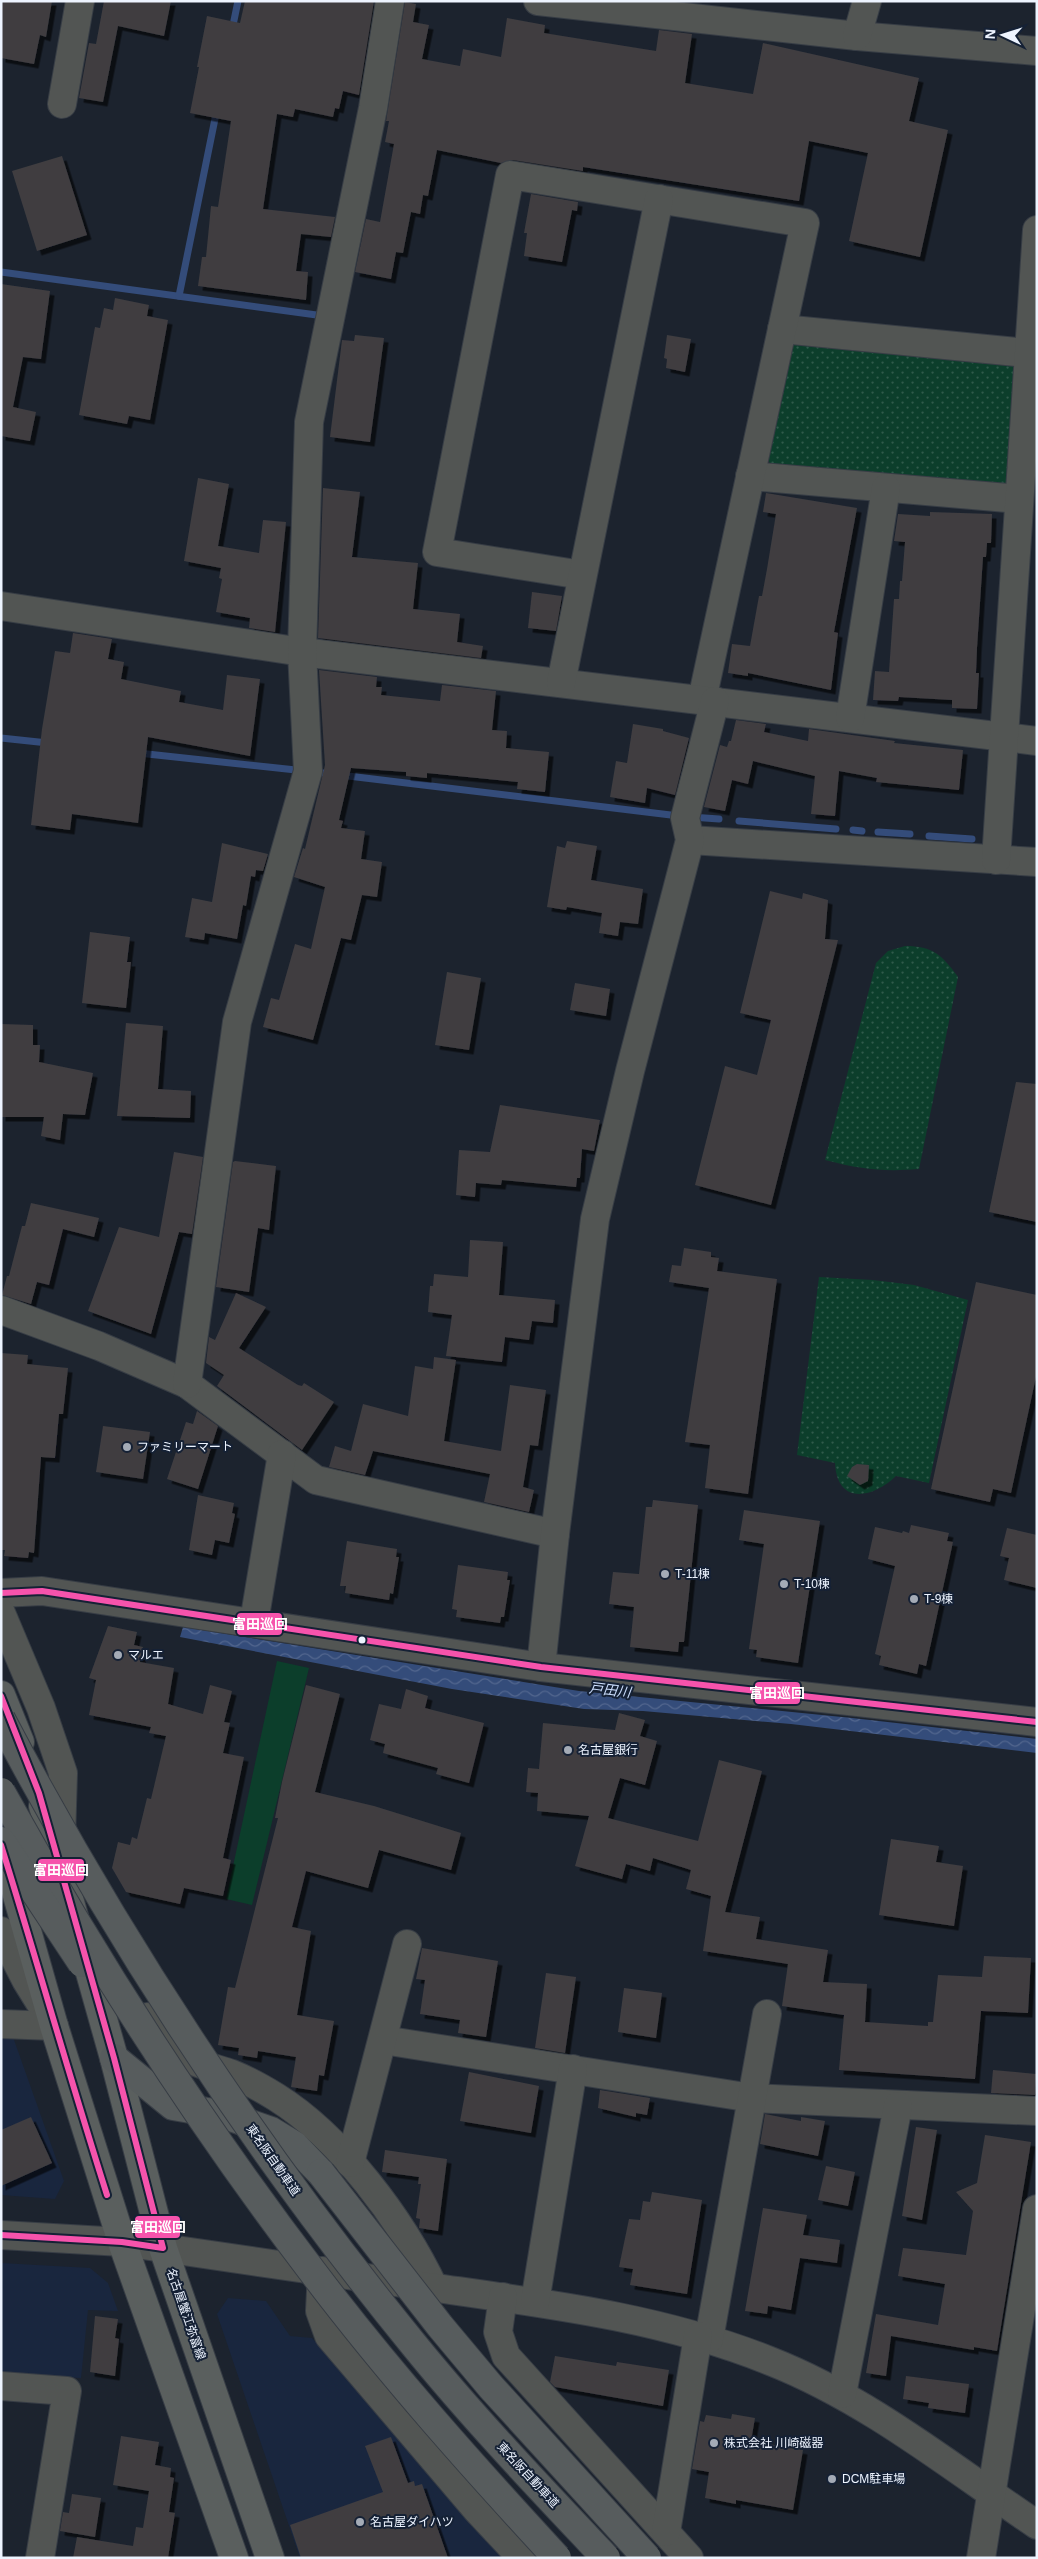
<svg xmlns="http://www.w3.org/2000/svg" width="1038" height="2559" viewBox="0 0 1038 2559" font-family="Helvetica,'Noto Sans JP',sans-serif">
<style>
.built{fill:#19263e}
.grass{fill:#0c3e2b}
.park{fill:url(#park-dots)}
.water{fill:url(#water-waves)}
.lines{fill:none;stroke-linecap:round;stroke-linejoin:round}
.stream{stroke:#344c7a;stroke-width:7}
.building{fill:#3f3d41;filter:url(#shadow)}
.minor-casing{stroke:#373d45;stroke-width:30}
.major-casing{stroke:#373d45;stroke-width:30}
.highway-casing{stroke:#373d45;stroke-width:30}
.minor{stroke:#525553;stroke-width:28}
.major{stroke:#5a5f5e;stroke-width:28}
.highway{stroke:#575c5d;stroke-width:28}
.highway-bridge-casing{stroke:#373d45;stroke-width:30;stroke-linecap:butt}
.highway-bridge{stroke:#575c5d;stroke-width:28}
.bus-1-casing{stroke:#152135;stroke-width:10}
.bus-1{stroke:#f653ac;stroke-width:6}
.poi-dot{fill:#a4abb6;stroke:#152135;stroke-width:2}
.bus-dot{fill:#edf4ff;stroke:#152135;stroke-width:2}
.labels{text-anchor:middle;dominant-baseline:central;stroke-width:4;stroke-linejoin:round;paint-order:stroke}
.poi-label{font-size:12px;fill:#edf4ff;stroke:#152135;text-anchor:start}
.street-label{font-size:12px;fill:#edf4ff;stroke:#152135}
.water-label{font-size:14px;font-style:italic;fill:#cadcfb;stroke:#152135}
.line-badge{stroke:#152135;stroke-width:2}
.badge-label{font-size:14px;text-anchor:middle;font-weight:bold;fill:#fff}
</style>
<defs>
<pattern id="park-dots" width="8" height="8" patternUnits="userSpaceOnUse" patternTransform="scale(1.25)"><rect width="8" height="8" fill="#0c3e2b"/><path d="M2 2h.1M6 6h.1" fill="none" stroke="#305a4b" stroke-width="1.8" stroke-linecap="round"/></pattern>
<pattern id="water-waves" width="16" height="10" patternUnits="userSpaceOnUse" patternTransform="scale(1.25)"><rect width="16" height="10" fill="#344c7a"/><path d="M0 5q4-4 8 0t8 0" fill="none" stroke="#52668e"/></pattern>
<filter id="shadow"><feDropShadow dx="4.5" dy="4.5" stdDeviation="0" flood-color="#0009"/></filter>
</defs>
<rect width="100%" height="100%" fill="#1c232e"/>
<g class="built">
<path d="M1,2036l12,1 51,144 -9,18 -54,-4z"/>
<path d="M1,2263l89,5 18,15 10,28 -30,-1 -7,68 -80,-4z"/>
<path d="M228,2298l38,3 24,35 22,2 192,220h-204l-83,-244z"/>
</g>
<path class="grass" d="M277,1661l32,7 -57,237 -26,-6z"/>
<g class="park">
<path d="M796,343l214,20 9,10 -8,109 -8,7 -229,-20 -8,-12 24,-108z"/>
<path d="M905,946c28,0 37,9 53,31l-39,192c-36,3 -60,0 -94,-9l51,-197 12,-12z"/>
<path d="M819,1277l54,3 41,5 54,15 -39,183 -33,-7c-24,23 -59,29 -61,-13l-38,-8z"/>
</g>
<path class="water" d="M183,1627l396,64 273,27 185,21v14l-246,-29 -148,-13 -59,-2 -132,-20 -272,-52z"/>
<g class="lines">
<g class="stream">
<path d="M232,30l6,-29"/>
<path d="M1,272l323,44"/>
<path d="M179,296l38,-187"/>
<path d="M1,738l47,5"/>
<path d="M138,753l158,17"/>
<path d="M315,772l364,44"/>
<path d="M691,817l28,2"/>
<path d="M739,821l97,8"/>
<path d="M853,830l9,1"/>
<path d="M878,832l32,2"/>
<path d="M929,836l43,3"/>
</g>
</g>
<g class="building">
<path d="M1,1h51l-6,36 -6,-2 -6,29 -33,-6z"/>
<path d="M104,1h67l-7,35 -46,-10 -15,76 -24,-4 10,-55 7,1z"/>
<path d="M245,1h129l-15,94 -16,-4 -4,18 -4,-1 -2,9 -38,-8 -2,8 -16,-3 -14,95 72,8 -4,20 -30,-3 -5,37 12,1 -2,28 -108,-14 4,-29h4l5,-51 7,1 13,-86 -41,-8 9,-46h-2l10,-51 33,7z"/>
<path d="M405,2l11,2 -3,18 16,3 -7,34 38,7 3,-17 38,8 6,-39 38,7 -1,8 112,18 3,-21 33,4 -7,49 68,11 10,-51 156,35 -10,43 39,9 -28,127 -71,-16 19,-88 -59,-12 -10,60 -216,-34v4l-70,-11 -12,3 -64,-13 -9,46 -5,-1 -3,19 -9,-2 -8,41 -7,-1 -5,27 -36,-7 11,-53 14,3 14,-78 -9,-2 4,-21h-3z"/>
<path d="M62,156l25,79 -50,16 -25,-80z"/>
<path d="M531,194l47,8 -1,9 -5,-1 -10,52 -38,-6 3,-23h-3z"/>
<path d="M1,284l49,7 -9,68 -18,-2 -10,50 23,5 -6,29 -29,-5z"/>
<path d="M115,298l34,7 -2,11 21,4 -18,100 -21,-4 -2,8 -48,-9 16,-88 5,1 4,-20 9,2z"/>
<path d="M355,335l29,3 -14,104 -40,-5 12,-97 12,1z"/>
<path d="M667,335l24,4 -6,33 -19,-4 1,-9 -3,-1z"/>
<path d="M198,478l31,6 -11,62 41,7 4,-33 23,2 -11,110 -26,-4 1,-10 -34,-6 6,-33 -3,-1 2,-10 -37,-7z"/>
<path d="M323,488l37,4 -8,65 66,6 -5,46 47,5 -3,28 26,4 -2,12 -163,-20z"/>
<path d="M766,493l91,15 -23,124 4,1 -7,57 -83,-17v3l-20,-3 4,-29 18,2 9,-50h3l5,-27 9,-55 -13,-2z"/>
<path d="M930,512l62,2 -1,29h-4l-1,14h-3l-6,91 -1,25h3l-2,36 -25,-1v-8l-53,-3 -1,4 -25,-1 2,-29 14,1 5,-73h5l1,-18h2l3,-39 -11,-1 4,-27 32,2z"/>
<path d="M532,592l30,4 -6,35 -28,-3z"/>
<path d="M73,633l39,6 -4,20 16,3 -3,17 60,12 -2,11 44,8 4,-35 33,4 -10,77 -102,-19 -10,86 -66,-9 -2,16 -39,-5 11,-96 13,-78 15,2z"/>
<path d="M319,670l58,7 -1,10h6l-1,8 59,6 2,-16 54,6 -4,39 15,1 -1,17 43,4 -4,40 -28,-3 1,-7 -91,-9v5l-21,-2v-4l-55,-4 -12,52 4,1 -2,7 24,3 -4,28 21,3 -5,35 -15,-2 -11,45 -10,-2 -28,102 -50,-13 8,-29 8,2 16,-56 16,5 14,-62 -31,-10 9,-29 2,1 20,-84z"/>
<path d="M736,720l30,4 -2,8 44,9 1,-12 86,12 -1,2 69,7 -4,40 -83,-8 1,-4 -38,-7 -4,45 -24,-2 4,-38 -62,-15 -5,23 -16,-4 -7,31 -21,-4 16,-62 7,2 2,-6h2z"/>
<path d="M633,724l30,5v2l26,7 -14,57 -28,-7 -2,15 -35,-6 6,-36 11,2z"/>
<path d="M567,841l30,5 -6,34 52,9 -5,35 -18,-2 -2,14 -19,-3 3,-20 -35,-6 -1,3 -19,-3 10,-61 8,2z"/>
<path d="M222,843l46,11 -5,17 -7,-1 -1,7 -4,-1 -5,30 -3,-1 -6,34 -32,-6 -1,7 -19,-3 7,-39 20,4z"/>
<path d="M770,891l32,8 1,-6 25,7 -3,39 13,1 -67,265 -76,-20 30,-119 32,9 14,-55 -31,-7z"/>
<path d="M90,932l40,5 -3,25h4l-5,46 -44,-5z"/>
<path d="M447,972l34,6 -12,72 -34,-5z"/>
<path d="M575,983l35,6 -4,27 -36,-6z"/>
<path d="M126,1023l37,3 -5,63 33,2 -1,27 -73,-2z"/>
<path d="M1,1024l32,1v20h7l-1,17 54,11 -8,42 -22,-1 -3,26 -19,-4 3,-19h-43z"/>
<path d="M1016,1082l21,2v138l-48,-10z"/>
<path d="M500,1105l100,15 -6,31 -12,-2 -2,29h-3l-1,9 -74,-7 -1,5 -25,-2 -1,14 -19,-2 3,-45 31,2z"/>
<path d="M174,1152l29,5 -11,77 -13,-2 -28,102 -63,-23 31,-84 40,10z"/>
<path d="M235,1161l41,5 -7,64 -11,-2 -9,64 -33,-5 17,-125z"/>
<path d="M31,1203l68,15 -5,19 -31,-8 -14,56 -12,-3 -6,22 -29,-9 5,-19h2l13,-50h3z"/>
<path d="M470,1240l33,2 -4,53 56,5 -2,23 -21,-2 -3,19 -24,-3 -3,25 -56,-6 6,-41 -24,-3 2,-26h3l1,-12 34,3z"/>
<path d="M684,1248l27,4v5l8,1 -2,13 60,8 -29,215 -43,-6 5,-43 -25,-3 24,-154 -40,-6 3,-17 9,1z"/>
<path d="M976,1282l61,13v77l-26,121 -18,-4 -3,13 -59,-13z"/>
<path d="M236,1293l30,14 -27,41 59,37 4,1 2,-3 30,19 -32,48 -85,-64 7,-11 -18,-12 3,-26 6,3z"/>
<path d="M1,1353l27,2 -1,9 41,4 -5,46h-4l-4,44 -14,-1 -7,96 -5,-1 -1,6 -24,-2 1,-6h-4z"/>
<path d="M434,1357l22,3 -12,81 57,10 9,-66 36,5 -8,56 -8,-1 -7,42 11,3 -5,22 -45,-10 6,-28 -117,-23 -8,24 -36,-8 6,-21 16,5 12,-47 45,12 7,-50 18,3z"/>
<path d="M197,1411l21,15 -20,63 -31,-10 19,-57 7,2z"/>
<path d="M103,1426l47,6 -7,47 -47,-7z"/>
<path d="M857,1464l12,1 -1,16 -8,4 -13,-9 5,-9z"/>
<path d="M198,1495l36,8 -2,10 3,1 -6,29 -14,-3 -3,15 -23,-5z"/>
<path d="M653,1500l45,5 -14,137h-5l-1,10 -48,-5 4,-40 -25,-3 4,-32 26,2 7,-67h6z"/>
<path d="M744,1510l76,11 -22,142 -42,-6 1,-7 -8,-1 15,-105 -25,-4z"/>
<path d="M911,1525l38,8 -2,8 6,1 -27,124 -7,-2 -2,10 -38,-9 2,-9 -6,-2 20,-88 -27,-7 7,-32 27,6 1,-2 6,2z"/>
<path d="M1007,1528l30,7v53l-33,-8 5,-22 -9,-2z"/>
<path d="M347,1541l50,8 -1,8h3l-6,37 -3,-1 -1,7 -44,-7 1,-7h-6z"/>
<path d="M458,1565l50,7 -1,8h3l-6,37h-3l-1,6 -44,-6 1,-7 -5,-1z"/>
<path d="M108,1626l29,6 -3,13 9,2 -3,15 34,6 -6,36 35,10 7,-29 22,6 -8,31 6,1 -7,30 21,4 -21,101 8,2 -8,36 -39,-8 -4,16 -54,-12 -14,-24 6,-26 12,3 2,-8 5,2 10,-41 4,1 15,-63 -17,-3 2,-6 -62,-12 7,-35 -7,-2z"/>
<path d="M306,1685l34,9 -25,98 59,14 87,27 -10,37 -72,-20 -11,38 -62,-17 -14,56 19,4 -14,84 37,6 -10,55 -5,-1 -2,16 -26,-4 5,-30 -38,-6 -1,7 -19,-3 1,-7 -21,-3 10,-58 7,1 43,-170h-3l7,-36z"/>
<path d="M406,1689l22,7 -3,12 59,15 -15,60 -33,-9 2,-6 -55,-15 2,-9 -15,-4 9,-36 22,5z"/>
<path d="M619,1713l26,7 -5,16 17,5 -12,44 -25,-7 -12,40 90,23 21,-81 43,11 -37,141 35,5 -4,22 72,11 -5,32 44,2 -2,38 63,4v-4h5l5,-47 44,2 2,-21 47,2 -3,55 -47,-2 -6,68 -136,-9 5,-55 -62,-9 6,-42 -85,-13 8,-55 -25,-7 5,-19 -38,-12 -3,13 -24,-7 -4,15 -47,-13 14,-50 -52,-5 1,-18 -12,-1 2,-24 11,1 4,-46 72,7z"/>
<path d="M891,1839l48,7 -3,16 27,4 -9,60 -75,-11z"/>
<path d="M422,1948l76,13 -12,76 -28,-4 2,-13 -40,-6 5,-34 -9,-1z"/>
<path d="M546,1973l30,4 -11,76 -30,-5z"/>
<path d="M624,1988l38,5 -6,45 -38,-6z"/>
<path d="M993,2070l43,4 -1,21 -44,-2z"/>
<path d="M469,2072l70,14 -8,47 -71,-12z"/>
<path d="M600,2090l50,8 -3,17 -11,-2v4l-38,-9z"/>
<path d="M765,2114l36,7v-4l24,4 -7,35 -58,-12z"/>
<path d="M31,2117l21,46 -51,23v-56z"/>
<path d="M916,2127l21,3 -15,90 -20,-4z"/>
<path d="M985,2135l46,7 -34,209 -23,-4v3l-83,-14 -5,40 -20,-3 10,-59 62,11 7,-41 -47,-8 5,-28 63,7 7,-44 -17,-19 21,-9z"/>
<path d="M385,2150l62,9 -9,72 -19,-3 1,-9 -4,-1 5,-34h-3l1,-7 -37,-5z"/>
<path d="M826,2166l29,6 -7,34 -30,-6z"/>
<path d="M652,2192l50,8 -15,94 -57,-9 3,-16 -14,-2 10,-48 11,1 3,-19 7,1z"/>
<path d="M763,2208l44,7 -4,20 37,5 -3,23 -37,-5 -9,52 -23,-4 -1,8 -22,-3z"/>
<path d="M95,2316l23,3 -3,19 4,1 -4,37 -25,-4z"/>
<path d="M555,2356l61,10 1,-4 52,8 -6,36 -108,-19 -5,-5z"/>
<path d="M906,2376l63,8 -4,29 -37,-5 1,-5 -26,-4z"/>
<path d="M732,2414l23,4 -4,23 52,9 -10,60 -57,-10v4l-31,-6 4,-26 -17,-3 8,-48 4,1 2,-7 25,4z"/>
<path d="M121,2436l38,6 -4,23 16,3 -1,9 4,1 -5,34 6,1 -7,45h-95l4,-21 56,9 3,-19 7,1 6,-37 -36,-6z"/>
<path d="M391,2437l17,46 6,-2 1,5 7,-2 26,74h-147l-11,-33 93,-33 -18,-46z"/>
<path d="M72,2494l29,4 -6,39 -35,-6 3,-19 6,1z"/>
</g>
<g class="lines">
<g class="minor-casing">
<g id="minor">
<path d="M538,1l319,35 180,15"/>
<path d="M857,36l10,-35"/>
<path d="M62,104l18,-103"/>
<path d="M782,329l255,25"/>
<path d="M750,476l269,23"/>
<path d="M582,575l-145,-23 73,-377 295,48 -103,477"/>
<path d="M1,606l301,46 735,89"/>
<path d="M561,683l98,-484"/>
<path d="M850,718l36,-230"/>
<path d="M690,840l347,22"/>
<path d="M996,860l41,-630"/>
<path d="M1,1310l98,36 88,38 129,96 239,54"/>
<path d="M187,1384l50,-362 71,-251 -6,-119 7,-230 64,-314 17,-107"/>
<path d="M1,1593l41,-2 499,76 496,55"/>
<path d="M1,1613l40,95 22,65 -2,67"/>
<path d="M254,1622l28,-168"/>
<path d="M541,1667l14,-133 40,-315 35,-148 60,-231 -5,-22 30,-117"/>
<path d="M1,1931l25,49 21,34"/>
<path d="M147,2017c11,16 24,33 42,42 14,7 29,10 43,15 15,6 31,15 44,23 64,40 126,123 158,191"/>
<path d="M1,2024l53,2"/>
<path d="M383,2040l369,58 285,13"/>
<path d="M350,2163l57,-219"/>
<path d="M1,2235l121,7 41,6c91,13 182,27 273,40 113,16 227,30 334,73 97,38 181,106 267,164"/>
<path d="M322,2271l-2,40 9,25 148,174 45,48"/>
<path d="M503,2297l-5,35 8,24 183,202"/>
<path d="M535,2302l38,-233"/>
<path d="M709,2339l58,-325"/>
<path d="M1,2386l66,5 -27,167"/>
<path d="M842,2394l56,-288"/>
<path d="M666,2532l32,-196"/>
<path d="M981,2558l56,-349"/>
</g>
</g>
<g class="major-casing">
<g id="major">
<path d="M1,1695l19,47"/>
<path d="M43,1806l71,252 49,190 107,310"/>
<path d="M5,1853l49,173 68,216 112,316"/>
</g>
</g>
<g class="highway-casing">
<path id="highway" d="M114,2058l59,48 52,9 46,16 23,14 27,28"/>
</g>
<use href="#minor" class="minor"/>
<use href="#major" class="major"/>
<use href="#highway" class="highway"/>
<g class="highway-bridge-casing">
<g id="highway-bridge">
<path d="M1,1719c116,221 255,432 413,626 60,74 126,143 192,213"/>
<path d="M1,1792c93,168 198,331 314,483 75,99 158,192 242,283"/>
<path d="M1,1841l81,122"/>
<path d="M321,2173l119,153 51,61 156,171"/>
</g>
</g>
<use href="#highway-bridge" class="highway-bridge"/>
<g class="bus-1-casing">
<g id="bus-1">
<path d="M1,1593l41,-2 499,76 496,55"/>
<path d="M1,1696l38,97 75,265 49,190 -41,-6 -121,-7"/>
<path d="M1,1845c36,116 69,234 106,350"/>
</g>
</g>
<use href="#bus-1" class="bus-1"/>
</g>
<g class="poi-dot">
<circle cx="127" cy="1447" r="5"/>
<circle cx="665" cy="1574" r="5"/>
<circle cx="784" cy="1584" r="5"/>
<circle cx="914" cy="1599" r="5"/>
<circle cx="118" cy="1655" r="5"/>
<circle cx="568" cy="1750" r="5"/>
<circle cx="714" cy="2443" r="5"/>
<circle cx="832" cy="2479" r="5"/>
<circle cx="360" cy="2522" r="5"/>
</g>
<circle class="bus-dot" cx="362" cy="1640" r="4.5"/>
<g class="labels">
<g class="poi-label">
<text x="137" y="1447">ファミリーマート</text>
<text x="675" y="1574">T-11棟</text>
<text x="794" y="1584">T-10棟</text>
<text x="924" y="1599">T-9棟</text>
<text x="128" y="1655">マルエ</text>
<text x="578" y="1750">名古屋銀行</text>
<text x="724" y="2443">株式会社 川崎磁器</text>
<text x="842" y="2479">DCM駐車場</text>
<text x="370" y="2522">名古屋ダイハツ</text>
</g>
<g class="street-label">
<text transform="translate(273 2160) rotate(55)">東名阪自動車道</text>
<text transform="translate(186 2314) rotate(71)">名古屋蟹江弥富線</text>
<text transform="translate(528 2475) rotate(47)">東名阪自動車道</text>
</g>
<g class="water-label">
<text transform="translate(610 1690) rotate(7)">戸田川</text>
</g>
</g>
<g class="line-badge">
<rect x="236" y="1612" width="47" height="24" rx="5" fill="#f653ac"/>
<rect x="754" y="1681" width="47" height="24" rx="5" fill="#f653ac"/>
<rect x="37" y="1858" width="48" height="24" rx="5" fill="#f653ac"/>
<rect x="134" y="2215" width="47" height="24" rx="5" fill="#f653ac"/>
</g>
<g class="badge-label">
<text x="260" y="1629">富田巡回</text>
<text x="777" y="1698">富田巡回</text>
<text x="61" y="1875">富田巡回</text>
<text x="158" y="2232">富田巡回</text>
</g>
<rect width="1038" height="2559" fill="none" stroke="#edf4ff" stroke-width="5"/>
<g transform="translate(1003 35) rotate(274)" stroke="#152135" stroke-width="4" paint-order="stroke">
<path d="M0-4L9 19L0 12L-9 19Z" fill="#edf4ff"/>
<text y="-8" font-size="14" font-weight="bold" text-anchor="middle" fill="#edf4ff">N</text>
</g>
</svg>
